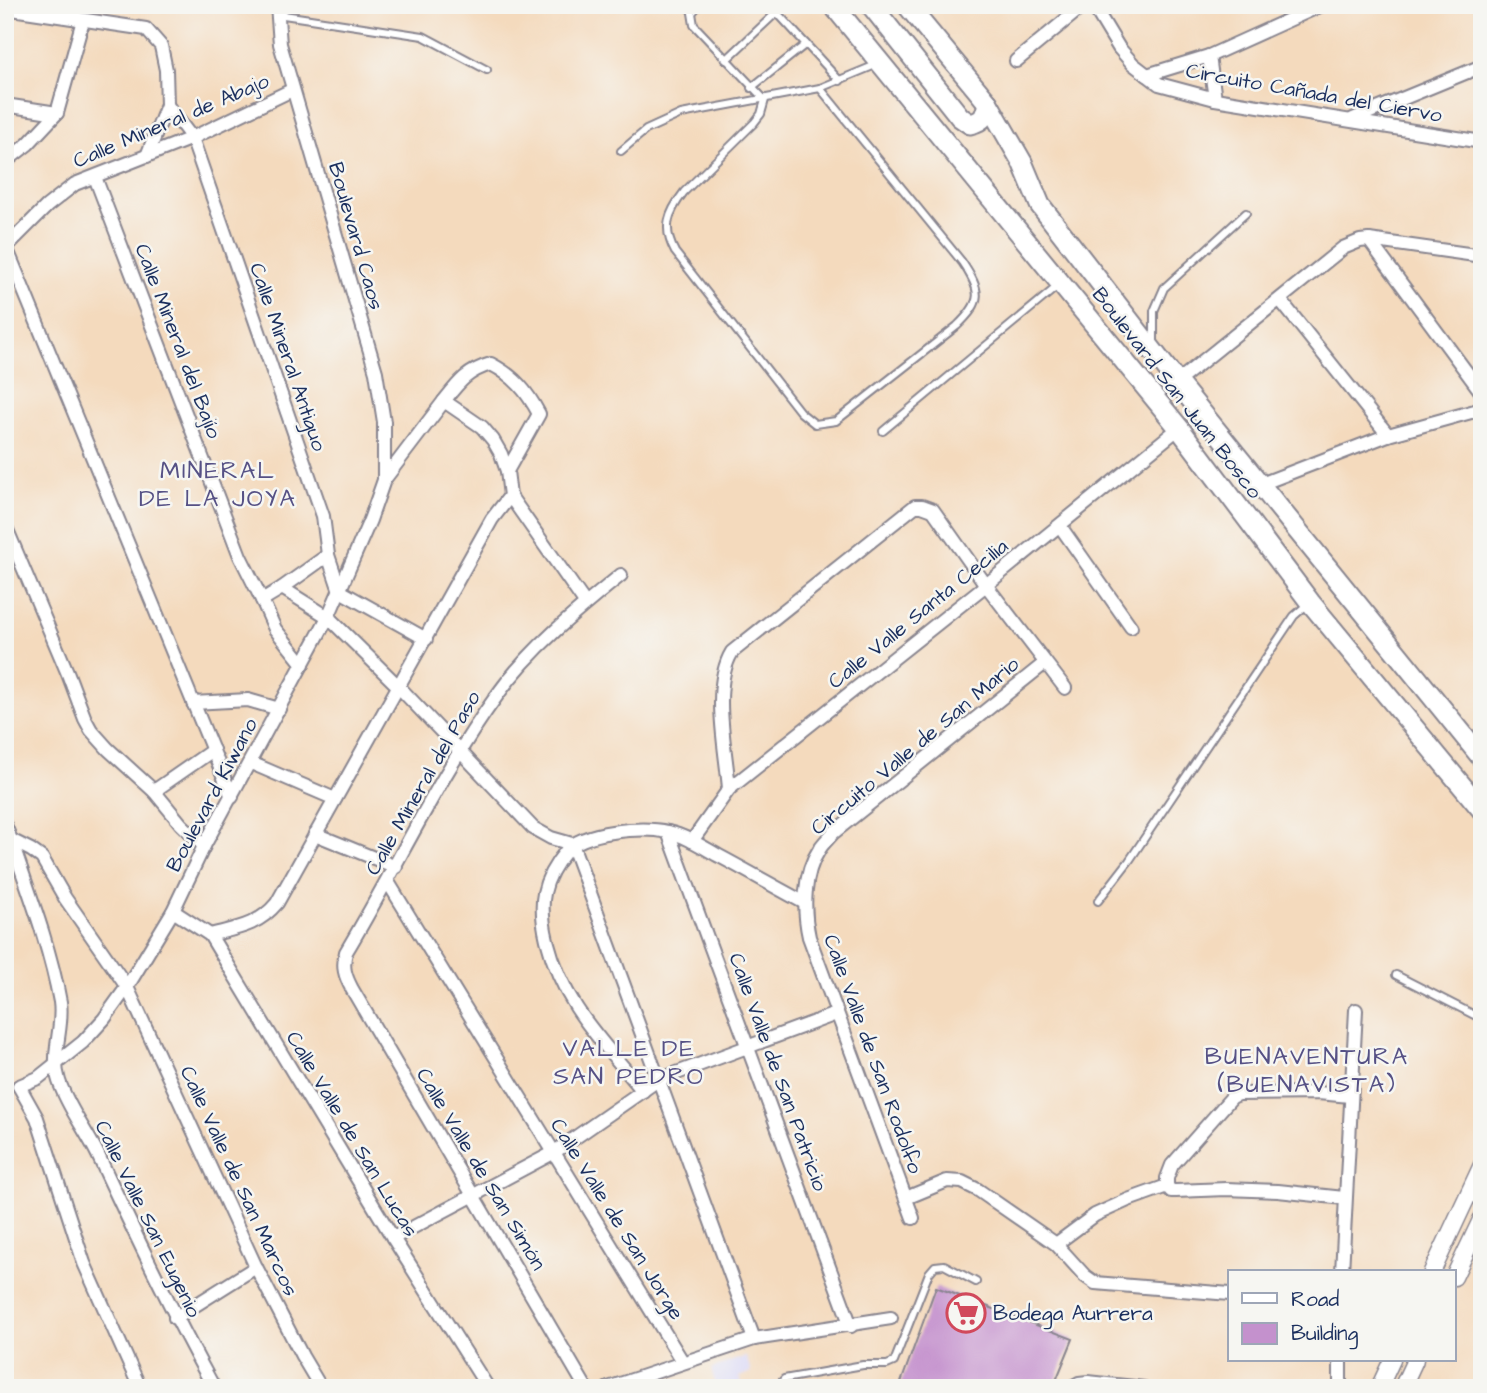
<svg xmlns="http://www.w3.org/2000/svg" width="1487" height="1393" viewBox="0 0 1487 1393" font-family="'Architects Daughter',sans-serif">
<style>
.built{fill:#d9d7f8}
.building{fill:#c491cd}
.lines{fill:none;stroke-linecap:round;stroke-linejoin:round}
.service-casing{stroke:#88848e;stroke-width:10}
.minor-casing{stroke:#88848e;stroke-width:16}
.tertiary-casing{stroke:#88848e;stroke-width:19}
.primary-casing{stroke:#88848e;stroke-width:23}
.service{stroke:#fff;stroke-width:6}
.minor{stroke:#fff;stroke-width:12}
.tertiary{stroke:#fff;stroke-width:16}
.primary{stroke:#fff;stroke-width:19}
.labels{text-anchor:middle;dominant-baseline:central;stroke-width:5;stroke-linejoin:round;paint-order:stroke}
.street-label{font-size:21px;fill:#1b2f5e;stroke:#f6f6f2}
.poi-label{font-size:21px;fill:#1b2f5e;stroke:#f6f6f2;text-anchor:start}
.quarter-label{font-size:24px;letter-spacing:2px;fill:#565185;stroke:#f6f6f2}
</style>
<rect width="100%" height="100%" fill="#f6f6f2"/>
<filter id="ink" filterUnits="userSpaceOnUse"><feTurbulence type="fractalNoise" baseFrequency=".0143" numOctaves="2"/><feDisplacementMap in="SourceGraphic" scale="14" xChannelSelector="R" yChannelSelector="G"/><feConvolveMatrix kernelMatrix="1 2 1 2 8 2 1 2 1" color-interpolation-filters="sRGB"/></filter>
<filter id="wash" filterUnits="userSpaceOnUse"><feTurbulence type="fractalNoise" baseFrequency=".00686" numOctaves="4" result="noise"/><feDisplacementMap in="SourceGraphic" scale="28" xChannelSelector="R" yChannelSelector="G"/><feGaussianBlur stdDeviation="1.57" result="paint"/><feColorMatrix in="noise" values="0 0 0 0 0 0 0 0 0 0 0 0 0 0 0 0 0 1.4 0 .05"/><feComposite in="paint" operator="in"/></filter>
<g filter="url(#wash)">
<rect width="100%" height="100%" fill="#f4dabd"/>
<path class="built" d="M746,1356l5,16 -12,5 4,11h-26l-6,-19z"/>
<g id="blocks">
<path class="building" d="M936,1287l137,52 -20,49h-154z"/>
</g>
</g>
<g filter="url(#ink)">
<use href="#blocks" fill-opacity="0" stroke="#88848e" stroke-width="2"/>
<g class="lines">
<g class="service-casing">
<g id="service">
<path d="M699,5l-7,8 2,12 71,75 -4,14 -7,9 -70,69c-16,21 -22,36 -9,60l125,160 15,12 21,-3 121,-95c26,-25 25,-34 5,-64l-142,-174"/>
<path d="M770,5l70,76"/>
<path d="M277,14l146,22 64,34"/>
<path d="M726,60l51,-48"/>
<path d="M751,88l55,-44"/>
<path d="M621,151l25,-21 35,-16 139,-26 58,-24"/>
<path d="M1154,343v-32l10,-23 82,-75"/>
<path d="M883,431l176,-146"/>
<path d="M1098,901l31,-40 165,-245 15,-13"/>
<path d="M1396,975l86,44"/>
<path d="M777,1388l7,-9 79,-14h24l7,-3 35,-89 6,-7 9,-1 32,17"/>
</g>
</g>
<g class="minor-casing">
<g id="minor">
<path d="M1093,5l26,43 14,16 26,20 56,15 267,43"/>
<path d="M5,8l141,21 15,17 5,24 1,35 -20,51"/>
<path d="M1209,56l6,43"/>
<path d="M1016,61l68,-56"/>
<path d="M1147,75l62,-19 113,-51"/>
<path d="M5,105l52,8"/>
<path d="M167,105l25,33 131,378 5,39 12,36 86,48"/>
<path d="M1353,119l129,-53"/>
<path d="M5,162l23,-18 29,-31 26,-93"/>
<path d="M95,177l145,379 22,44 20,-12 46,29 71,70 134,141 18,10 21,6"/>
<path d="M1369,240l113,153"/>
<path d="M6,247l226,550"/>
<path d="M5,248l42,-42 28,-22 117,-46 100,-48"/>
<path d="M1281,301l107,134"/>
<path d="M1177,382l166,-134 17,-7 9,-1 113,16"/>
<path d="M444,401c15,-19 23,-30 47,-37 23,12 36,27 48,50l-32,57"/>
<path d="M384,480l60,-79 38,26 11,13 8,14 6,17 3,25 75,107"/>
<path d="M1261,484l127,-49 94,-26"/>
<path d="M5,525l63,149 17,45 6,11 17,19 46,42 27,33 23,22"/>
<path d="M1060,526l71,101"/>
<path d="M282,588l46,-33"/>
<path d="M262,600l13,29 28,35"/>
<path d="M193,703l55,-3 31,9"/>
<path d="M251,763l84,36"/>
<path d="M729,789c-3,-40 -18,-103 3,-137l183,-146h7l11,4 53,75 79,103"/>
<path d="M154,791l59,-41"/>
<path d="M5,825l6,15 20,10 11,8 23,40 62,89 129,280 46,89 19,32"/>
<path d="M668,832l183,494"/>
<path d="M315,834l81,33"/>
<path d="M11,840c18,52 39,107 49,162 4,26 -10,52 -1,79 9,27 27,49 39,74 37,79 74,157 116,233"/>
<path d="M692,841l37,-52 257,-204 193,-157"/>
<path d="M572,844l182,495"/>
<path d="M388,882l294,479"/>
<path d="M173,911l37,24 183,303 95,150"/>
<path d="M210,935c27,-7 48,-9 67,-32l215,-384 18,-23"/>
<path d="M19,1086l19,-8 45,-36 21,-23 23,-32 46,-76 31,-65 124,-229 42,-97 14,-40v-58l-8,-50 -96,-328 -3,-39"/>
<path d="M19,1086l18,32 47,145 56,125"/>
<path d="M643,1091c-42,-52 -79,-84 -96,-151 -9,-37 -5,-60 19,-89 17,-20 77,-25 102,-19 19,4 36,16 53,25 28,15 56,31 84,46"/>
<path d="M1167,1186v-8l5,-13 60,-68 7,-3 79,-1 32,3"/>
<path d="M1167,1186l4,5h5l50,-2 52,2 66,7"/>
<path d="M906,1198l41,-17 15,1 16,8 78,54 29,32 10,7 135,11"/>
<path d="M913,1218l-104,-281c-6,-27 -6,-63 10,-87 3,-6 10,-12 14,-17l212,-170"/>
<path d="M393,1238l160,-85 105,-73 178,-66"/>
<path d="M1056,1244l39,-29 33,-15 39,-14"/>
<path d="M1342,1272l14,-262"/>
<path d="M175,1318l81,-51"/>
<path d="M586,1388l-234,-399c-7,-13 -10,-22 -6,-37 51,-85 93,-177 152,-258 33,-46 80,-84 123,-119"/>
<path d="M608,1388l146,-49 137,-21"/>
<path d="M1070,1388l9,-5 9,-1 56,6"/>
<path d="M1340,1388v-28"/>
</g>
</g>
<g class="tertiary-casing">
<g id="tertiary">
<path d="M1432,1272l50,-107"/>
<path d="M1454,1277l28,-59"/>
<path d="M1379,1388l13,-28"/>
<path d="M1402,1388l13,-28"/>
</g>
</g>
<g class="primary-casing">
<g id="primary">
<path d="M833,5l346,423 131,174 172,208"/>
<path d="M871,5l89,112 10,7c14,-3 15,-8 18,-21"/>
<path d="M907,5l81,98 34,59 18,43 137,177 305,376"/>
</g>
</g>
<use href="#service" class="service"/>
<use href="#minor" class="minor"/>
<use href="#tertiary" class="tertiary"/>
<use href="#primary" class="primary"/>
</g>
</g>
<defs>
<g id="supermarket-ring" transform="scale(2.0125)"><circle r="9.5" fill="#f6f6f2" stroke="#d1495b" stroke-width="1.5"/><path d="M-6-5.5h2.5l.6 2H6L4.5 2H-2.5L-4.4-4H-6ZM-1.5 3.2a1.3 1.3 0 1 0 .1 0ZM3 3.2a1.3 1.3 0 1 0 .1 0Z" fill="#d1495b"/></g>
</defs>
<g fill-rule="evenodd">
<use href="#supermarket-ring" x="966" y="1313"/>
</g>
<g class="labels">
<g class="street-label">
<text transform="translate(1314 93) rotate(10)">Circuito Cañada del Ciervo</text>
<text transform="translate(171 121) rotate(-23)">Calle Mineral de Abajo</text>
<text transform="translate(356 236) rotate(74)">Boulevard Caos</text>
<text transform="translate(178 341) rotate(69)">Calle Mineral del Bajío</text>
<text transform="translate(288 357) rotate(71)">Calle Mineral Antiguo</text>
<text transform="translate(1177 393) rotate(52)">Boulevard San Juan Bosco</text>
<text transform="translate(918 614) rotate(-39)">Calle Valle Santa Cecilia</text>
<text transform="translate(915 746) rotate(-40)">Circuito Valle de San Mario</text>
<text transform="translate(423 783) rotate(-60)">Calle Mineral del Paso</text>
<text transform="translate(212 795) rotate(-62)">Boulevard Kiwano</text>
<text transform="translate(873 1054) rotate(70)">Calle Valle de San Rodolfo</text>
<text transform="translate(778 1072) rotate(70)">Calle Valle de San Patricio</text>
<text transform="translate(352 1134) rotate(59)">Calle Valle de San Lucas</text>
<text transform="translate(481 1169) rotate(59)">Calle Valle de San Simón</text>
<text transform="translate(239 1181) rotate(65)">Calle Valle de San Marcos</text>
<text transform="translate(148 1219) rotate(64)">Calle Valle San Eugenio</text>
<text transform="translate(617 1219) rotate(58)">Calle Valle de San Jorge</text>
</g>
<g class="poi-label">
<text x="993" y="1313">Bodega Aurrera</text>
</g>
<g class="quarter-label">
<text x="218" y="471">MINERAL<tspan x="218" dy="28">DE LA JOYA</tspan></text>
<text x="629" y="1049">VALLE DE<tspan x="629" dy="28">SAN PEDRO</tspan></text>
<text x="1307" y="1057">BUENAVENTURA<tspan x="1307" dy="28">(BUENAVISTA)</tspan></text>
</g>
</g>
<rect width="1487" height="1393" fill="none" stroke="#f6f6f2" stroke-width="28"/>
<rect x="1228" y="1270" width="228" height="91" fill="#f6f6f2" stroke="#9ea6b7" stroke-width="2"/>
<rect x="1242" y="1293" width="35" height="10" fill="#ffffff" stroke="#9ea6b7" stroke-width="2"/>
<text x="1291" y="1306" font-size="21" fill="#1b2f5e">Road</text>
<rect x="1242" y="1323" width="35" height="21" fill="#c491cd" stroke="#9ea6b7" stroke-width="2"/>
<text x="1291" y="1340" font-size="21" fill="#1b2f5e">Building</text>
</svg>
